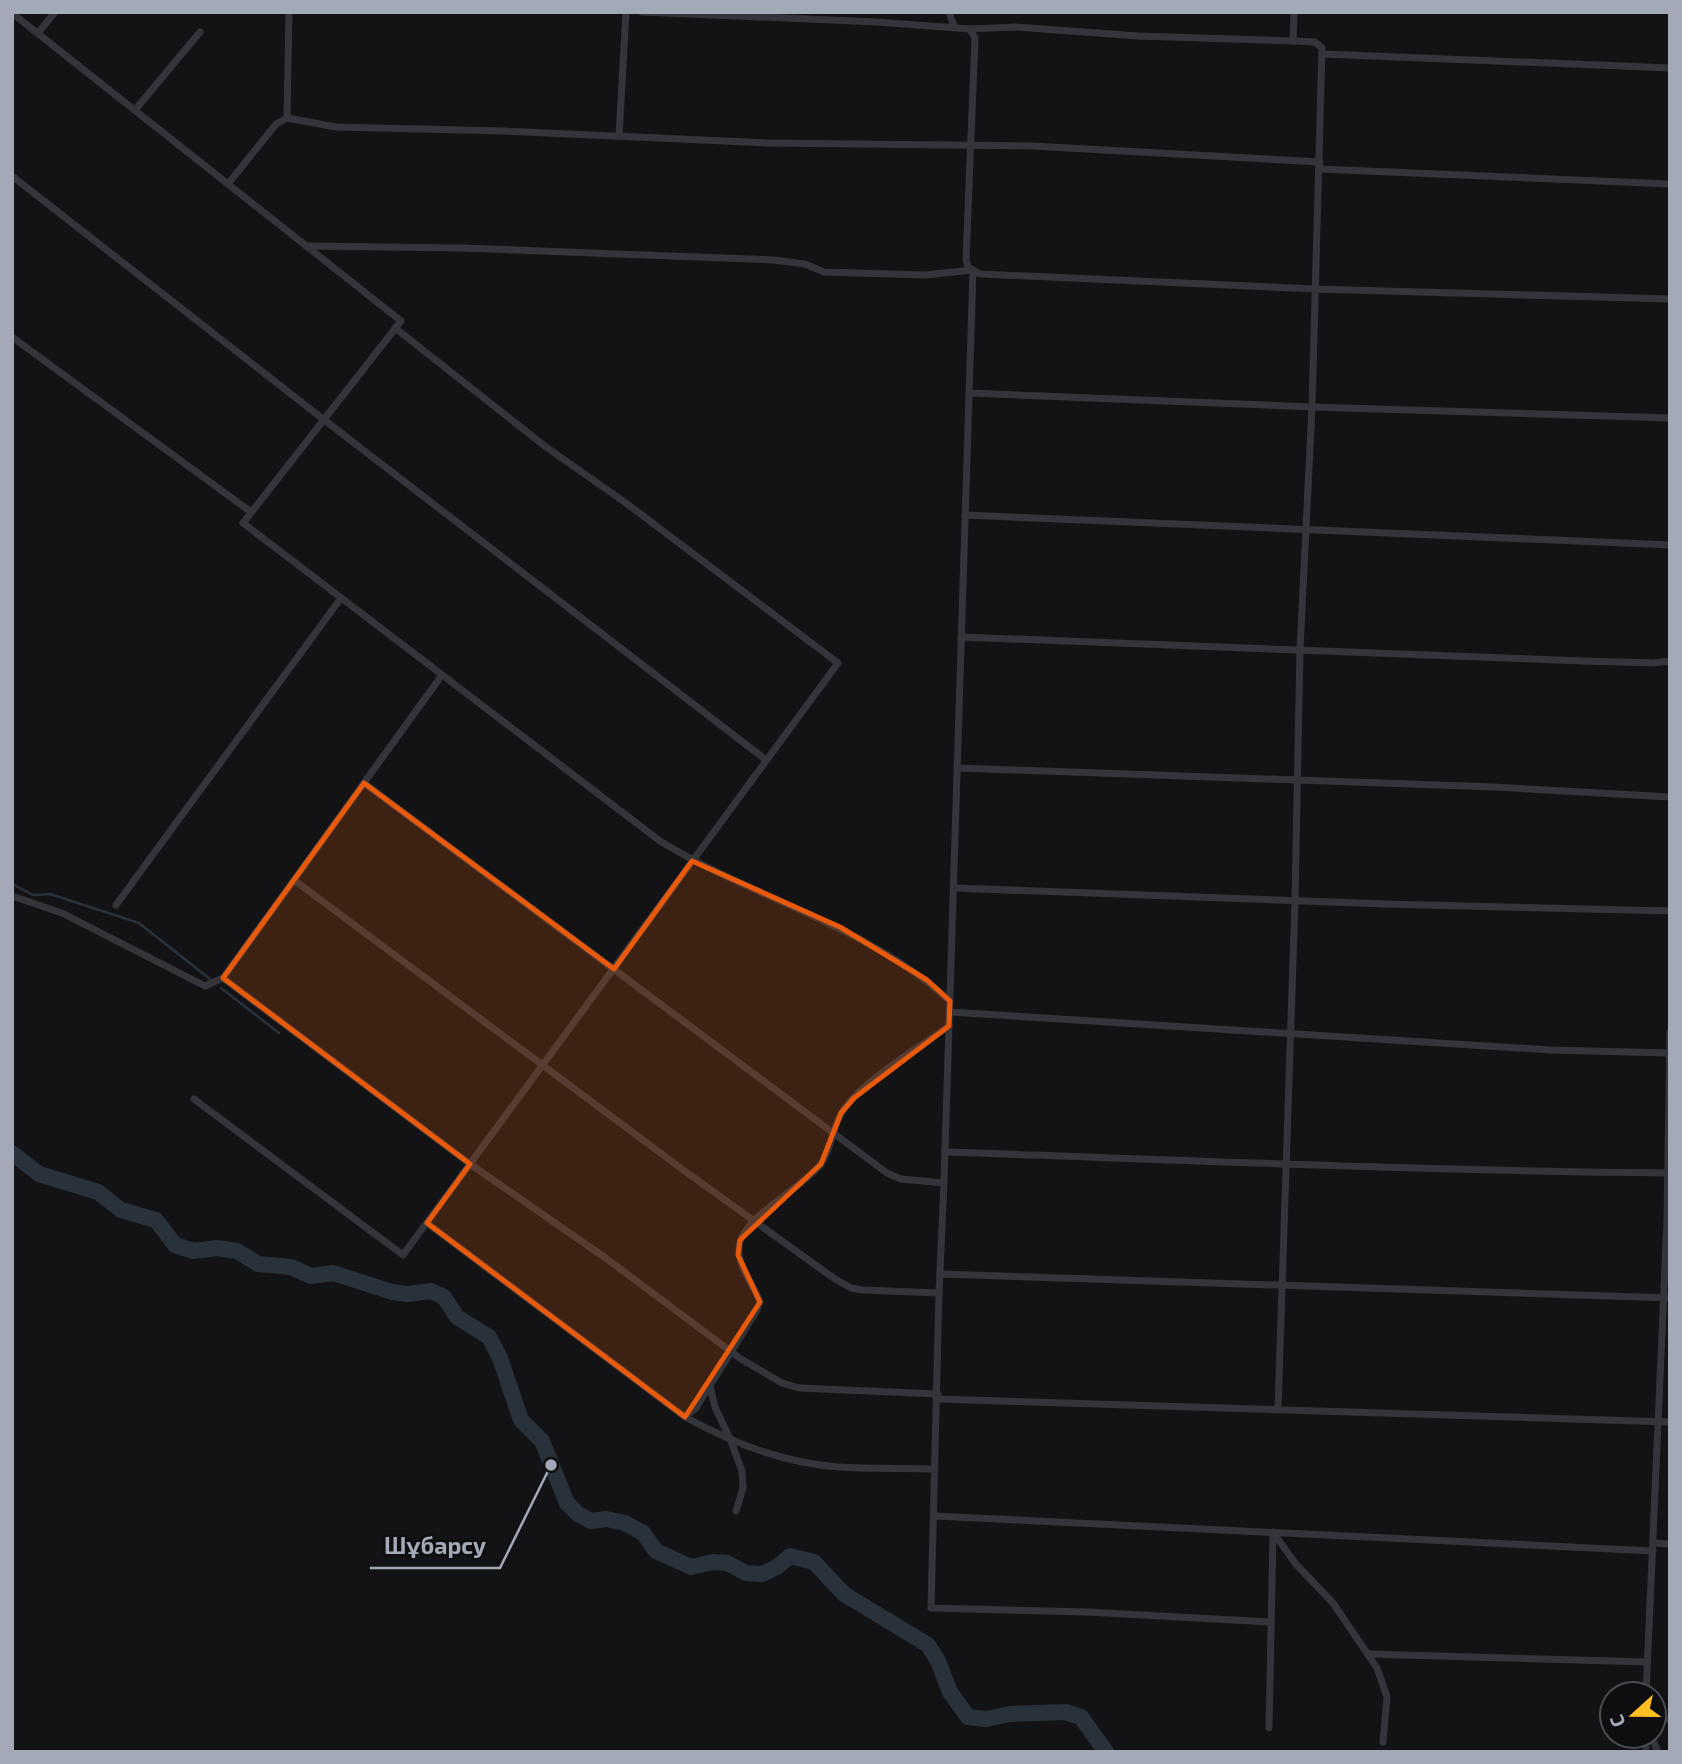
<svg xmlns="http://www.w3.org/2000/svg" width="1682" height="1764" viewBox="0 0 1682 1764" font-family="'Exo 2',sans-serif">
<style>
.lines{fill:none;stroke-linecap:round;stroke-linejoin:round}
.stream{stroke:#29323a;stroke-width:2.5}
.river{stroke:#29323a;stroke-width:16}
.street{stroke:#34353b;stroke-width:7}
.marked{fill:#e8590c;fill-opacity:0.2;stroke:#e8590c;stroke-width:5;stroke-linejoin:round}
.leader{fill:none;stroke:#a4a9b7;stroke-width:2.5}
.callout-dot{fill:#a4a9b7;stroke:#0e0e10;stroke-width:2.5}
.callout-label{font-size:23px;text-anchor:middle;font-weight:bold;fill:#a4a9b7;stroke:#0e0e10;stroke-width:5;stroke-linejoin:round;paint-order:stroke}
</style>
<rect width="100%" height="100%" fill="#131315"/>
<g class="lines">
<g class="stream">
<path d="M12,884l21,11 17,-1 89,29 71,56"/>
<path d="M221,988l58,45"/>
</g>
<path class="river" d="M12,1153l27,21 59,18 23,18 35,10 19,25 19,6 23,-3 20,3 21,13 33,3 20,9 22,-3 59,19 15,2 24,-3 13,6 13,20 32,20 11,21 21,62 21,21 25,62 11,11 13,7 15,-2 19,4 18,10 13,18 35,16 22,-5 14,1 19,10 16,1 15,-7 13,-11 24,6 30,32 84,51 10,16 12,31 18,25 18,2 24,-5 55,-2 16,5 25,35"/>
<g class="street">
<path d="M642,12l235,10 93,7 45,-2 123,9 155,5 22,1 7,6 -10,359 -12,242 -5,252 -17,507"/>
<path d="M949,12l5,14"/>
<path d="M12,13l389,308 -158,202 417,318c95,58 207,84 290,160"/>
<path d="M970,29l5,9 -9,222 2,7 5,3 -29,913 -5,110 -8,315 156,4 183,10"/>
<path d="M38,33l17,-21"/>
<path d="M1293,41l1,-29"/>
<path d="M1323,54l347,14"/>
<path d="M135,110l65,-78"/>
<path d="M287,118l2,-106"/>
<path d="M619,136l7,-124"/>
<path d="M1319,169l351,15"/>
<path d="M12,176l311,243 443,341"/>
<path d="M228,184l48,-60 11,-6 49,9 168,4 264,12 264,3 288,16"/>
<path d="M306,246l156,2 312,12 31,4 19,8 101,3 48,-5 7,4 336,15 354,10"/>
<path d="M12,337l239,175"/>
<path d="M969,393l343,14 358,11"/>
<path d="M965,515l705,30"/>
<path d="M961,637l622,24 70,2 17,-2"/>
<path d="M957,768l537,19 176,10"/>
<path d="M364,783l523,390 14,6 43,4"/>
<path d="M294,880l392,292 149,107 16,9 11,2 77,3"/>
<path d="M954,888l431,16 285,7"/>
<path d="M12,896l50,17 143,73 18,-8 219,-303"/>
<path d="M116,905l225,-307"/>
<path d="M223,978l247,186 137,95 134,100 41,24 17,5 139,6"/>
<path d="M950,1012l600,38 119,3"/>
<path d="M194,1099l209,156 435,-592 -212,-160 -80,-56 -151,-119"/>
<path d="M945,1152c242,8 483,19 725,21"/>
<path d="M427,1223l258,194c48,26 98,46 153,50 32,2 65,1 97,2"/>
<path d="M940,1274l730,24"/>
<path d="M710,1386l5,21 16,34 11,30 1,17 -7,23"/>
<path d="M937,1399l733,23"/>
<path d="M685,1417l11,-9 60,-96 4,-10c-7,-19 -26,-40 -20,-60 8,-28 62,-54 81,-78 10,-14 11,-34 20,-50 17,-31 79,-67 108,-88"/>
<path d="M934,1516l719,35"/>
<path d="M1273,1532l22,31 38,40 44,65 10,29 -4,45"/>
<path d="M1654,1543l16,1"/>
<path d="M1368,1654l279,8"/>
<path d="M1646,1694l21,-473 3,-189"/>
<path d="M1654,1713l16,7"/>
<path d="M1269,1728l4,-195"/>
<path d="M1651,1736l7,16"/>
<path d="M1646,1752v-16"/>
</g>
</g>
<path class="marked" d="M364,783l250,186 78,-108 148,66 87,53 23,21 -1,25 -95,72 -13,15 -20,51 -81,76 -2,15 22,47 -75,115 -258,-194 43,-59 -247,-186z"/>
<path class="leader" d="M551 1465L500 1568H370"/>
<circle class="callout-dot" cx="551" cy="1465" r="7"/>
<g class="callout-label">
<text x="435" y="1554">Шұбарсу</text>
</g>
<rect width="1682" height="1764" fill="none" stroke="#a4a9b7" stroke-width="28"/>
<g transform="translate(1633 1715) rotate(249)"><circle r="33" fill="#0e0e10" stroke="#4a4c53" stroke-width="2"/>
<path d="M0-5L12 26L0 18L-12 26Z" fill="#ffbe22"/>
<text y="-10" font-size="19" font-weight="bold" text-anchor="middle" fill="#a4a9b7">С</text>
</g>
</svg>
